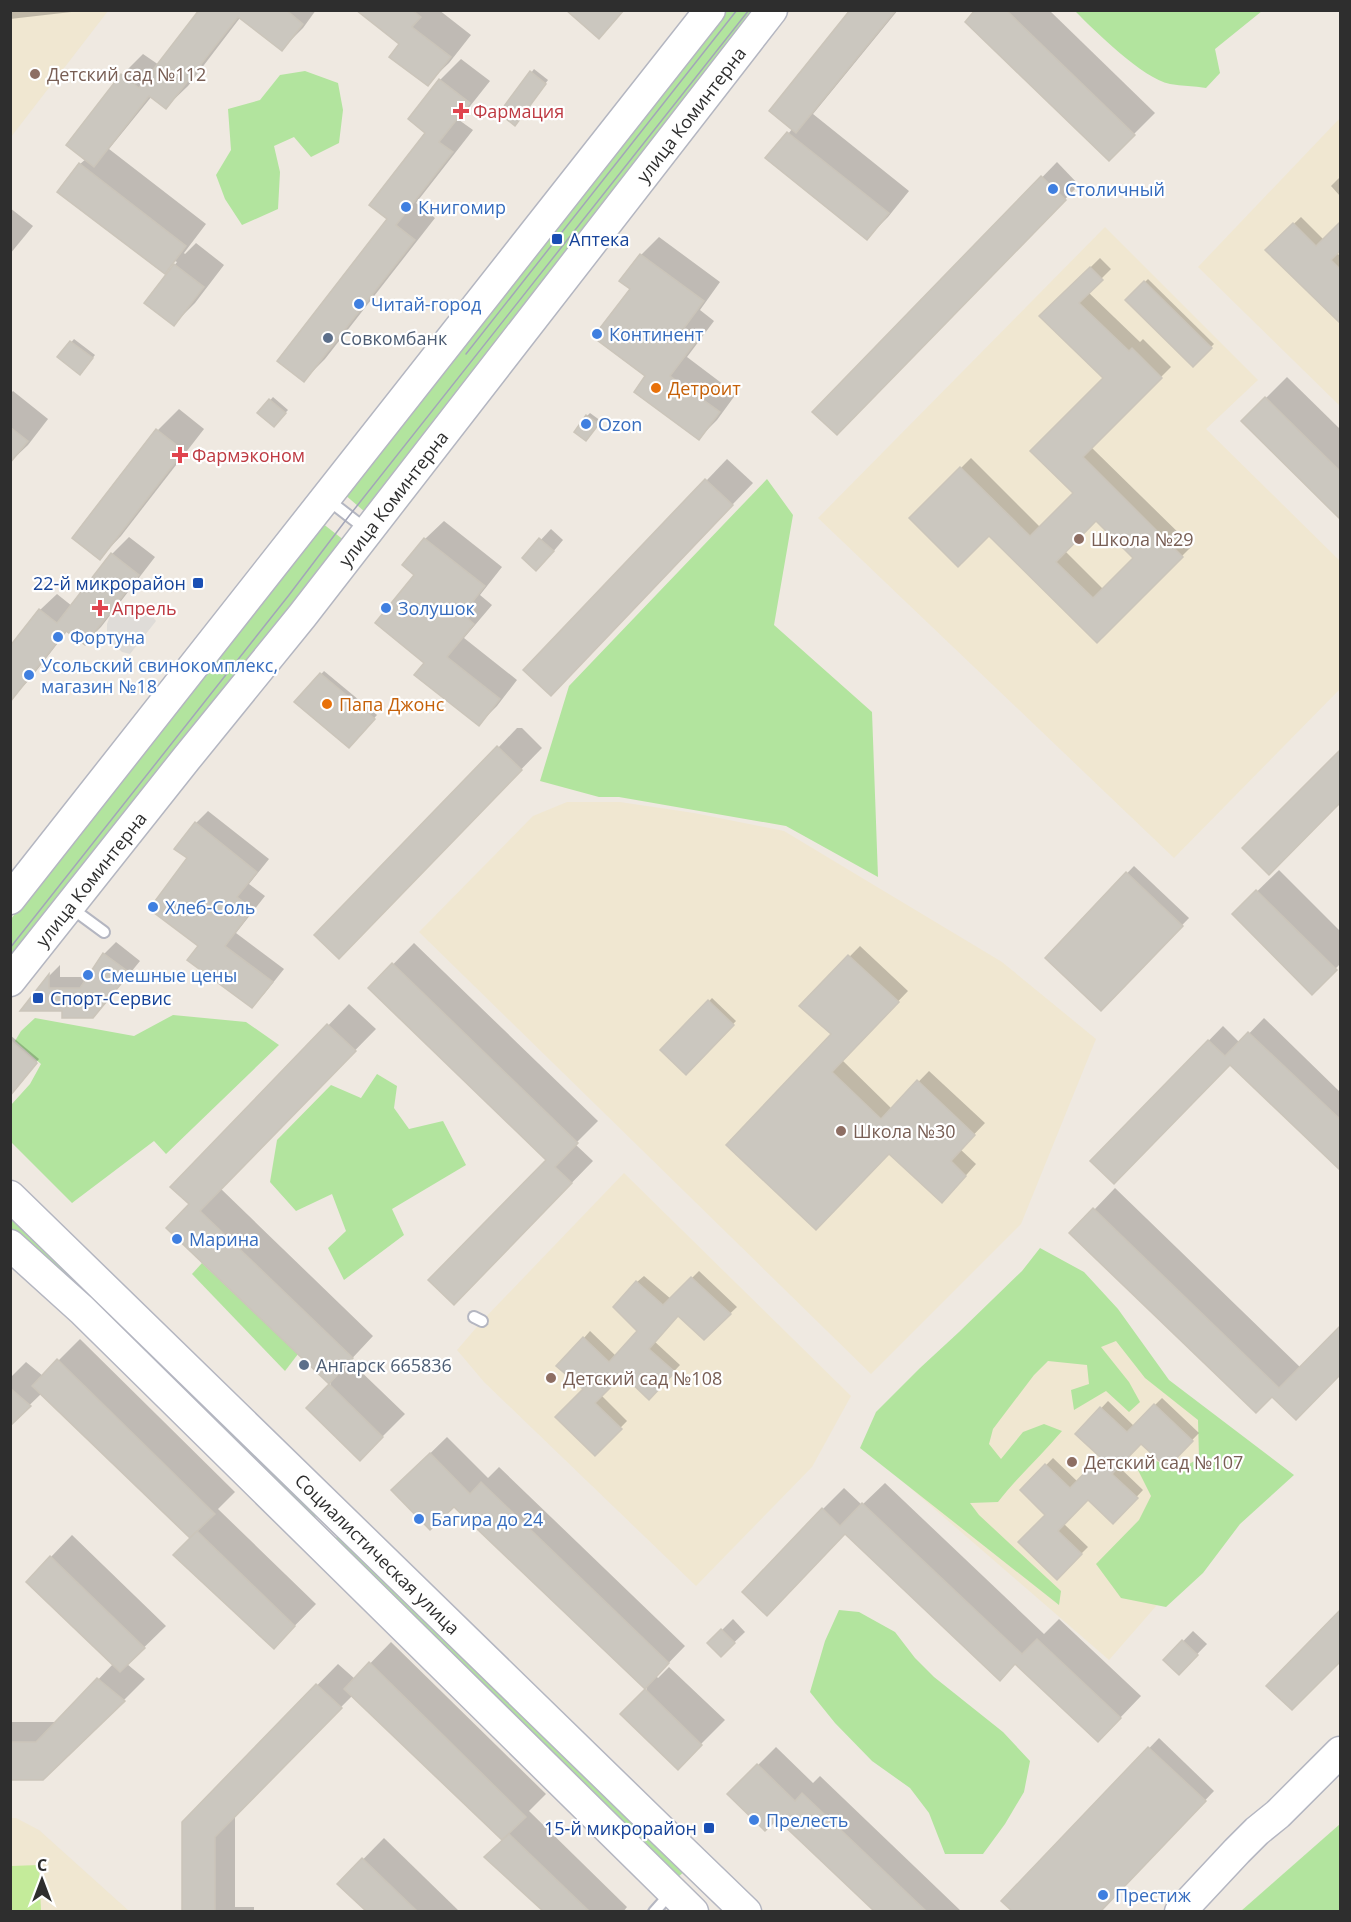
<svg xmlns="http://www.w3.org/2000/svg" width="1351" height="1922" viewBox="0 0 1351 1922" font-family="'Open Sans',sans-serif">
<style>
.education{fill:#f0e7d1}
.green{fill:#b2e49e}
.pitch{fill:#c4eb9a}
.plaza{fill:#dfdcd8}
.shadow{fill:#0003;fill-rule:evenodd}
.building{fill:#cbc7bf;stroke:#cbc5ba;stroke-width:1.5;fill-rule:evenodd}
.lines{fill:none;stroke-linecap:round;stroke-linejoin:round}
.lane-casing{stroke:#b4b6c1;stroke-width:14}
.secondary-casing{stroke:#b4b6c1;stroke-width:33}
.lane{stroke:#fff;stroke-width:10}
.secondary{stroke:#fff;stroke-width:30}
.tram{stroke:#a3a5b8;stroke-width:1.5}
.education-dot{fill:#8d6e63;stroke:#fff;stroke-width:2}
.health-dot{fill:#e0444e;stroke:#fff;stroke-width:2}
.shop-dot{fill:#3f7fe0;stroke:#fff;stroke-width:2}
.transit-dot{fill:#1a4fb4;stroke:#fff;stroke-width:2}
.service-dot{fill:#5c6f8a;stroke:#fff;stroke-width:2}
.food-dot{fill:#e8710a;stroke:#fff;stroke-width:2}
.labels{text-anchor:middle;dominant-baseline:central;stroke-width:4.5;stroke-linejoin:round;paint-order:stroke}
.education-label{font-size:18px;fill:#785e54;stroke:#fff;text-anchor:start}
.health-label{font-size:18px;fill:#be3a42;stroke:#fff;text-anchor:start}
.street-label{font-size:18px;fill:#2e2e2e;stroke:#fff}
.shop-label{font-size:18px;fill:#366cbe;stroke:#fff;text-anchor:start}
.transit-label{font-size:18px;fill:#164399;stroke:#fff;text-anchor:start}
.service-label{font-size:18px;fill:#4e5e75;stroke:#fff;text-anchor:start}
.food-label{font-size:18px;fill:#c56008;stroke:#fff;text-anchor:start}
</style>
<rect width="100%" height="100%" fill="#efe9e1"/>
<g class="education">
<path d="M11,10l97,1 -97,126 -1,-126z"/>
<path d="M1340,118v288l-142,-139z"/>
<path d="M1105,227l153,153 -52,49 134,132v128l-166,169 -356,-340z"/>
<path d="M567,802h53l74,11 90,18 218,131 94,77 -75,185 -150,150 -452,-442 114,-116z"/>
<path d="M624,1173l227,223 -39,71 -116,119 -212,-204 -27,-32 25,-29z"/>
<path d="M1036,1265l238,206 -165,189 -238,-206z"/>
<path d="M10,1818h6l23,12 90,81h-118z"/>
</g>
<g class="green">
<path d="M722,11h36l-393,501 -21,-18z"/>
<path d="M1075,11h187l-47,38 5,24 -14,15c-12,-2 -24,-2 -36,-4 -28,-6 -75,-53 -95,-73z"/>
<path d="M305,71l33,12 5,27 -4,33 -28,14 -17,-20 -20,9 6,26 -2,37 -36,16 -17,-26 -9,-24 15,-25 -3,-41 32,-9 20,-25z"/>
<path d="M767,479l26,36 -19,110 98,87 6,165 -92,-51 -167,-29h-20l-59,-16 29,-95z"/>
<path d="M322,523l23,18 -334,426v-48z"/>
<path d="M173,1015l73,7 33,23 -113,109 -12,-13 -82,62 -61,-61v-37l19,-21 11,-20 -26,-23 6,-10 14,-13 99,18z"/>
<path d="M377,1074l20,12 -3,22 15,21 34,-8 23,44 -74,44 12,26 -60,45 -16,-32 18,-17 -14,-37 -36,17 -26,-29 7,-42 54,-55 30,13z"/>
<path d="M10,1218l308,296 -7,7 -300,-281z"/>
<path d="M1040,1248l44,24 34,37 51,71 125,95 -54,49 -37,49 -37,34 -45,-9 -25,-34 43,-44 12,-24 -16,-32 11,-8 32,15 21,-13 -1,-38 -53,-42 -29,-37 -15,6 28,35 11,20 -11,10 -23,-21 -32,19 -3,-20 18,-6 -2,-19 -39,-4 -14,14 -41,54 -4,15 12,15 22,-27 21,-8 18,7c-20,24 -44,45 -64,71l-28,1 9,12 82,76 -2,14 -199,-157 16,-36 44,-44 39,-36 63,-61z"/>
<path d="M202,1263l96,91 -13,17 -93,-97z"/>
<path d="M339,1535l346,336 -7,6 -346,-335z"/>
<path d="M839,1610l20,2 36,20 20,26 19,19 69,55 27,29 -6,31 -19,32 -22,30h-38l-16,-41 -19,-25 -38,-27 -37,-38 -25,-31 15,-51z"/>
<path d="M1340,1824v87h-99z"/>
</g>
<path class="pitch" d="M39,1865l2,46h-30v-45z"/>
<path class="plaza" d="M134,604l12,4 10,13 -26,33 -8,-2 -12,-11 -3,-8v-9l3,-8 6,-7 8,-4z"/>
<g class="shadow">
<path d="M10,10h79l-79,9z"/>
<path d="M246,10l-58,76 -22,21 -14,-11 -43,53 97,75 -22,29 1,1 11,-11 28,22 -29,38 -21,21 -28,-22 31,-40 -2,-1 -11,11 -84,-108 6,-5 36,-84 21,-21 16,11z"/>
<path d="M252,10h64l-13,18 -21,21z"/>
<path d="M358,10h81l32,25 -22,28 -22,21 -26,-40z"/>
<path d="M852,10h46l-85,104 96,77 -21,26 -21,21 -99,-80 25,-30z"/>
<path d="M977,10h72l106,103 -46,46z"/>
<path d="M461,59l29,22 -31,39 14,10 -57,73 19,15 -110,141 -21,21 85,-161 38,-87 13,-52z"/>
<path d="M534,69l14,11 -31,41 -16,-9z"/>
<path d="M1057,162l22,23 -243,248 -22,-21z"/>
<path d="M1340,177v19l-9,-10z"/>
<path d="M10,208l23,18 -23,28z"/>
<path d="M1301,217l39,39v63l-73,-69z"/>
<path d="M659,237l61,45 -20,28 14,11 -27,36 49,37 -19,26 -18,18 -52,-62 -15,-87 9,-34z"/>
<path d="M1100,258l11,11 -23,23 52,50 3,-3 28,28 -80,80 101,99 -95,95 -108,-107 -78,-16 60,-60 70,70 34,-35 -43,-42 73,-73 -64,-62zM1096,519l39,39 -31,32 -39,-39z"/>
<path d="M1148,279l66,65 -21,21 -66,-65z"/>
<path d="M74,339l21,16 -12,15 -24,-13z"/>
<path d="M1287,377l53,52v88l-97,-96z"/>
<path d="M13,391l35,28 -20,26 -18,17v-68z"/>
<path d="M273,397l15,13 -14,15 -15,-12z"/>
<path d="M179,409l25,20 -83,107 -21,22 58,-128z"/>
<path d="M590,413l11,8 -12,15 -2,-20z"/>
<path d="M727,459l26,24 -181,190 -46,-3z"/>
<path d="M444,521l58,46 -22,28 12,10 -28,33 53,42 -20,26 -18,18 -53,-62 -10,-87 -12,-10 21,-26z"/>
<path d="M551,529l12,11 -16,19 -23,-1z"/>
<path d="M129,537l26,20 -54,70 -16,16 -17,-13 -38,49 -16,17 26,-86 17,-16 15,12 40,-52z"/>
<path d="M324,671l53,44 -28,31 -53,-44z"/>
<path d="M517,728h5l20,20 -182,187 136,-185z"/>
<path d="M208,811l61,48 -20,25 16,12 -29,37 48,36 -20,25 -12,12 -52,-60 -11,-88 7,-35z"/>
<path d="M1134,866l55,52 -88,91 -54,-52z"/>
<path d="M1279,870l61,61v33l-28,29 -78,-79z"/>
<path d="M116,942l24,19 -35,43 -13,13 -29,-8h-40l27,-34 10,-10v12h29l15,-23z"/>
<path d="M414,943l184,178 -23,23 18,17 -118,121 74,-122 -179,-172z"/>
<path d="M860,946l48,45 -66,69 50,49 37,-38 56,52 -25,26 16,15 -24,27 -63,-39 -62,66 6,-184 -32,-28z"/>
<path d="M712,998l24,23 -50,52 -23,-23z"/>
<path d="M349,1004l27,25 -156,159 153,148 -28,30 2,2 5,-5 53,51 -45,45 -52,-51 23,-24 -163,-156 23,-24 -19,-17z"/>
<path d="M1264,1018l76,74v77l-110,-106 -138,98 131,-135 17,17z"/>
<path d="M10,1035l29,24 -29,35z"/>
<path d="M1115,1188l186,180 39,5 -68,22 -178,-185z"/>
<path d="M699,1271l38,36 -33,31 -26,-24 -24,27 26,24 -31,33 -26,-25 -22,22 26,26 -32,33 -10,-65 -1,-51 6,-7 26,25 23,-25 -2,-49 7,-6 27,23z"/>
<path d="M80,1339l155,153 -17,17 98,95 -42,43 -82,-109 -150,-145 -32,31v-46l16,-16 17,14z"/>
<path d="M1162,1398l37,35 -32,33 -26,-24 -23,24 25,24 -30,32 -25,-24 -25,25 25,24 -31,31 -10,-63 -25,-25 31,-32 25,24 24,-25 -25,-23 31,-33 26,25z"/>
<path d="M447,1437l41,41 11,-11 186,179 -29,30 2,2 11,-11 56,53 -47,47 -56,-53 25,-25 -193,-184 -44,-32z"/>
<path d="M885,1483l159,151 15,-15 82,77 -22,23 -103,-56 -171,-131 -22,-23 21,-21 18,17z"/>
<path d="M72,1535l94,91 -39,38 18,15 -21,21 -82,79h-32v-57h48l55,-58 -85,-83z"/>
<path d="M733,1619l12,13 -24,23 -12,-12z"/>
<path d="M1193,1631l14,13 -28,29 -14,-13z"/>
<path d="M391,1642l155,152 -17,17 98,96 -4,5h-78l-58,-55 16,-17 -150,-145 -118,119v93h19v5h-71v-90l155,-158 17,15z"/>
<path d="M1159,1738l55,53 -115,121h-85l-11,-11z"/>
<path d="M776,1747l37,36 7,-7 142,136h-86l-99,-95 -48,-23z"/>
<path d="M384,1838l76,74h-92l-29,-28z"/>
</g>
<g class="building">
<path d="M199,10h87l17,14 -21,27 -44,-34 -72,92 -17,-13 -55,71 -28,-22 55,-71 18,14z"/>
<path d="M356,10h56l9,7 -9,10 39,30 -23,29 -39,-29 10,-13z"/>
<path d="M566,10h58l-25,29z"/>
<path d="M850,10h46l-100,123 -27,-22z"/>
<path d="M975,10h31l129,125 -26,26 -144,-139z"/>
<path d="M530,71l16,13 -31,42 -16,-13z"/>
<path d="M439,79l31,24 -31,39 14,10 -57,73 19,15 -111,142 -27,-21 110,-142 -18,-14 56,-72 -17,-14z"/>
<path d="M787,132l102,81 -22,27 -102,-82z"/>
<path d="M79,163l107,83 -21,28 -108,-82z"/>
<path d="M1041,176l25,24 -229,235 -25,-23z"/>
<path d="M1341,221v29l-10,10 10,10v54l-76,-74 28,-27 23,23z"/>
<path d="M640,254l64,47 -20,27 14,11 -28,37 50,36 -21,28 -65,-48 11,-16 -52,-39 37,-48 -11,-8z"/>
<path d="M174,264l30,23 -30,39 -30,-23z"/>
<path d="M1090,267l13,13 -24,23 50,48 3,-3 30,30 -79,79 100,100 -86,86 -108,-107 -31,31 -49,-49 51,-51 70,69 43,-43 -43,-42 73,-73 -64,-62zM1096,521l37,37 -40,40 -37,-36z"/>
<path d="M1144,281l68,67 -19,19 -68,-67z"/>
<path d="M70,341l23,17 -13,17 -23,-18z"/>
<path d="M1265,397l76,75v48l-100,-99z"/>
<path d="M269,399l17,14 -12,14 -17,-14z"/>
<path d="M586,415l13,9 -13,17 -12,-9z"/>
<path d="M10,427l18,14 -18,22z"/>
<path d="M156,429l28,22 -84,109 -28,-22z"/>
<path d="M705,479l28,26 -182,191 -28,-26z"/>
<path d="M424,538l61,48 -22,28 11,10 -27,33 53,42 -21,27 -65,-51 10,-12 -49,-40 39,-48 -12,-10z"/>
<path d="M539,538l15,13 -18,20 -14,-13z"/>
<path d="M111,553l28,22 -54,70 -19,-14 -56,71v-56l29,-37 18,14z"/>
<path d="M320,673l55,46 -26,29 -55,-46z"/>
<path d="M497,746l25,24 -183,189 -25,-24z"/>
<path d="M1341,749v53l-72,73 -27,-27z"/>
<path d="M195,822l62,50 -20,25 16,12 -28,37 48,36 -21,26 -65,-48 11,-14 -49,-37 38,-51 -13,-9z"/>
<path d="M1126,872l57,54 -82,85 -56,-53z"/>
<path d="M1256,890l81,80 -25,25 -80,-81z"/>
<path d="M103,953l27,20 -37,45h-31v-7h-42l29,-37v14h31z"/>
<path d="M848,955l51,47 -67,70 49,47 36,-39 58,55 -24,26 15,15 -24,27 -53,-49 -73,76 -90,-85 105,-111 -32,-28z"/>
<path d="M392,963l186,180 -23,24 17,16 -118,122 -26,-25 118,-120 -178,-172z"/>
<path d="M708,1000l26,25 -48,50 -26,-25z"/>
<path d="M327,1024l29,27 -156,160 153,147 -24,26 -163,-156 23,-24 -19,-17z"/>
<path d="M1248,1032l93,88v51l-111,-106 -116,119 -24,-23 118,-121 17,16z"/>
<path d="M10,1040l27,23 -27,33z"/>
<path d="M1093,1208l186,180 62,-63v49l-45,46 -24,-23 -16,16 -187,-180z"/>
<path d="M691,1277l40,37 -27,26 -26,-24 -29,33 26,23 -26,28 -26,-25 -28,28 27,26 -27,27 -40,-39 28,-28 -27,-23 27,-29 26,25 28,-31 -24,-24 23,-26 27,24z"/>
<path d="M57,1359l158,155 -25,24 -158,-152z"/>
<path d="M329,1384l54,53 -23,24 -54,-53z"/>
<path d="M10,1388l21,18 -21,20z"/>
<path d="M1154,1404l39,37 -26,27 -26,-24 -29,30 26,24 -25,26 -25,-24 -30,31 24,23 -25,26 -39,-38 27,-27 -25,-25 25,-26 25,24 30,-31 -25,-23 25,-27 27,25z"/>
<path d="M430,1453l40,41 11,-12 188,181 -24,26 -191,-182 -24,23 -39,-40z"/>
<path d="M862,1503l160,151 15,-15 84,79 -23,24 -83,-78 -15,17 -155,-147 -78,82 -25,-24 80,-84 18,18z"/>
<path d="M197,1531l98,95 -21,23 -101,-94z"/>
<path d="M50,1556l95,92 -25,24 -94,-90z"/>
<path d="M1341,1609v52l-49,49 -26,-24z"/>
<path d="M721,1629l14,14 -14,14 -14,-14z"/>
<path d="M1182,1640l16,15 -19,20 -16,-15z"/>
<path d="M369,1662l157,155 -24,23 -158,-151z"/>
<path d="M97,1678l28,23 -82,79h-33v-38h26z"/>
<path d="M316,1684l26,24 -127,129v74h-33v-89z"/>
<path d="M645,1689l57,56 -24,25 -58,-56z"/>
<path d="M1148,1747l58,54 -105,110h-89l-11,-10z"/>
<path d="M757,1764l38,37 7,-8 124,118h-52l-97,-92 -12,12 -38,-37z"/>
<path d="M509,1834l80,77h-46l-59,-54z"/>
<path d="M362,1858l55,53h-51l-29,-27z"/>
</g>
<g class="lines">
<g class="lane-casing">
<g id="lane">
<path d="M327,499l40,31"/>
<path d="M70,907l34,25"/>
<path d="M474,1317l8,4"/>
<path d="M654,1912l16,-18"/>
</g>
</g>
<g class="secondary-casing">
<g id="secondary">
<path d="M10,899l700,-889"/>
<path id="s1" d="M10,981l176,-222 116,-143 470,-606"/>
<path id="s2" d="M10,1196l649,632 87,84"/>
<path d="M10,1245l72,65 611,602"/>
<path d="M1180,1912l57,-61 20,-20 21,-17 62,-62"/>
</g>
</g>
<use href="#lane" class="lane"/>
<use href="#secondary" class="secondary"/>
<g class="tram">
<path d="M466,354l271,-344"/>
<path d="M10,948l279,-353 60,-79 400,-506"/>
</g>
</g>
<g class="education-dot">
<circle cx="35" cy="74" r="6"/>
<circle cx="1079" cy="539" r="6"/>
<circle cx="841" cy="1131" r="6"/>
<circle cx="551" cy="1378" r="6"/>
<circle cx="1072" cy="1462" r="6"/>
</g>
<g class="health-dot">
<path d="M458 102h6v6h6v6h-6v6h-6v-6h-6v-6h6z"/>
<path d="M177 446h6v6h6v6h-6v6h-6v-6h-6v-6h6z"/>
<path d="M97 599h6v6h6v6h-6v6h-6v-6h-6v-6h6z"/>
</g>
<g class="shop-dot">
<circle cx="1053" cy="189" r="6"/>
<circle cx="406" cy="207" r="6"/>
<circle cx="359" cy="304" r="6"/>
<circle cx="597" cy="334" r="6"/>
<circle cx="586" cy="424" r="6"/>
<circle cx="386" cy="608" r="6"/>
<circle cx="58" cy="637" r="6"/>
<circle cx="29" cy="675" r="6"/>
<circle cx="153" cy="907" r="6"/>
<circle cx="88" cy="975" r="6"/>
<circle cx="177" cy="1239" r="6"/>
<circle cx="419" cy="1519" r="6"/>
<circle cx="754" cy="1820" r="6"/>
<circle cx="1103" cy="1895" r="6"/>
</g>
<g class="transit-dot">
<rect x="551" y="233" width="12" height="12" rx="3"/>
<rect x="192" y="577" width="12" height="12" rx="3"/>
<rect x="32" y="992" width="12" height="12" rx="3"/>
<rect x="703" y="1822" width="12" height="12" rx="3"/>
</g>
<g class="service-dot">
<circle cx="328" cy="338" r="6"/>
<circle cx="304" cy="1365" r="6"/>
</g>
<g class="food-dot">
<circle cx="656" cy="388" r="6"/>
<circle cx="327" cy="704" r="6"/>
</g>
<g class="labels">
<g class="education-label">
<text x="47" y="74">Детский сад №112</text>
<text x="1091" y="539">Школа №29</text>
<text x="853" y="1131">Школа №30</text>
<text x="563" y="1378">Детский сад №108</text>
<text x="1084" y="1462">Детский сад №107</text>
</g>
<g class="health-label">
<text x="473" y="111">Фармация</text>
<text x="192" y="455">Фармэконом</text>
<text x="112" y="608">Апрель</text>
</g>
<g class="street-label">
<text stroke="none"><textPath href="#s1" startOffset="1102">улица Коминтерна</textPath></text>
<text stroke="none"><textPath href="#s1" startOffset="616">улица Коминтерна</textPath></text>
<text stroke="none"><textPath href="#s1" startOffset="130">улица Коминтерна</textPath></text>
<text stroke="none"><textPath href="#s2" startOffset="513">Социалистическая улица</textPath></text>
</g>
<g class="shop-label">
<text x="1065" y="189">Столичный</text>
<text x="418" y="207">Книгомир</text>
<text x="371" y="304">Читай-город</text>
<text x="609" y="334">Континент</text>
<text x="598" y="424">Ozon</text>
<text x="398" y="608">Золушок</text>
<text x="70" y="637">Фортуна</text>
<text x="41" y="665">Усольский свинокомплекс,<tspan x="41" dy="21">магазин №18</tspan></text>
<text x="165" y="907">Хлеб-Соль</text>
<text x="100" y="975">Смешные цены</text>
<text x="189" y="1239">Марина</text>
<text x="431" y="1519">Багира до 24</text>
<text x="766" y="1820">Прелесть</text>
<text x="1115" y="1895">Престиж</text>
</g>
<g class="transit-label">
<text x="569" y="239">Аптека</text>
<text x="186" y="583" text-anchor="end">22-й микрорайон</text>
<text x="50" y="998">Спорт-Сервис</text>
<text x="697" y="1828" text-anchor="end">15-й микрорайон</text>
</g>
<g class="service-label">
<text x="340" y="338">Совкомбанк</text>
<text x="316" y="1365">Ангарск 665836</text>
</g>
<g class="food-label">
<text x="668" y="388">Детроит</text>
<text x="339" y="704">Папа Джонс</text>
</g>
</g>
<rect width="1351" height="1922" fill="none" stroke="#2e2e2e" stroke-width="24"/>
<g transform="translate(42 1880)" stroke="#ffffff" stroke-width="4.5" paint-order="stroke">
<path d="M0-4.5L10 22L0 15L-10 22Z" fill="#2e2e2e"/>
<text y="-9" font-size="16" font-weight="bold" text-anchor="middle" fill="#2e2e2e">С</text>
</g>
</svg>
